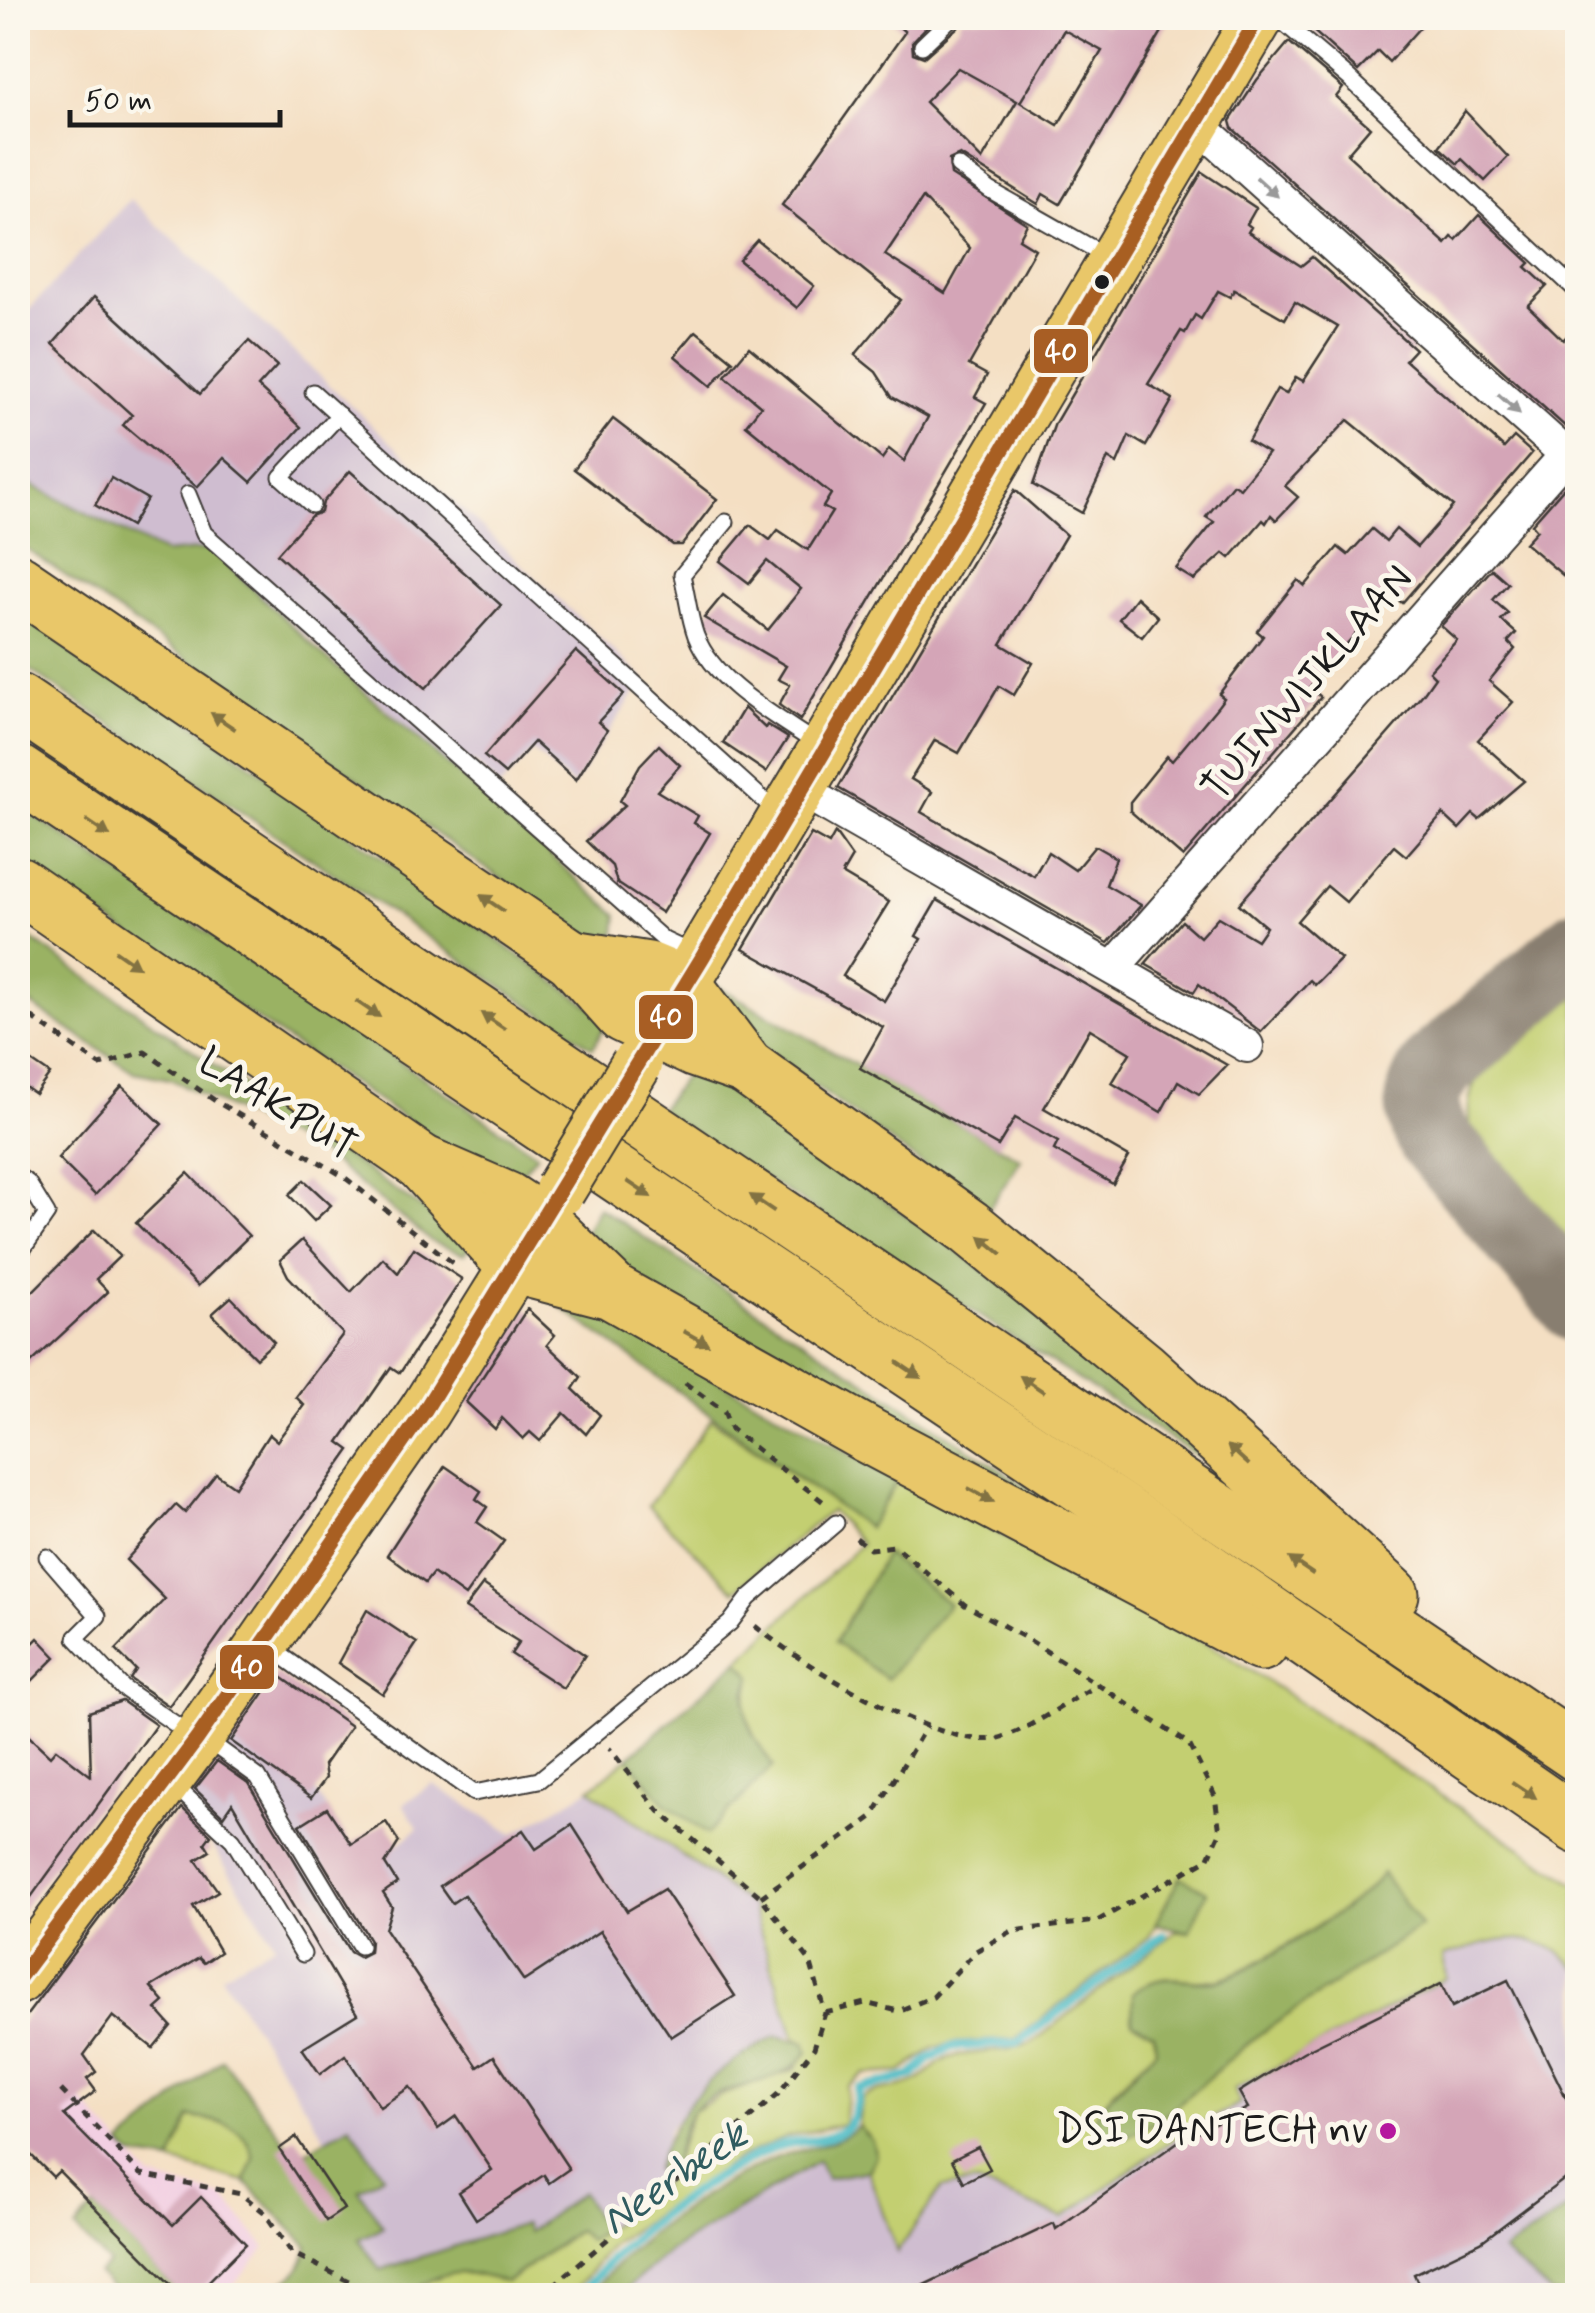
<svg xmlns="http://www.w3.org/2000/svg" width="1595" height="2313" viewBox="0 0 1595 2313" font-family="Mynerve,sans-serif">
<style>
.built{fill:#f2cfe2}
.industrial{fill:#cfbdd0}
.green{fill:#c3cf71;stroke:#707646;stroke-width:2.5;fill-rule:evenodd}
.forest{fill:#9ab263;stroke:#5b6740;stroke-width:2.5}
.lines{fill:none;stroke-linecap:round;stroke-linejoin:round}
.stream{stroke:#4ebcc6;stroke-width:9}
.taxiway{stroke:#887e70;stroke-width:75}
.building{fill:#d4a5b7;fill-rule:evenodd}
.lane-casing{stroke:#3c3935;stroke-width:19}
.street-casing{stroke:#3c3935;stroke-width:36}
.primary-casing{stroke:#3c3935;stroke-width:54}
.highway-casing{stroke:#3c3935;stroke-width:59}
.path{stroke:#3c3935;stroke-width:5;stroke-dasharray:8 8;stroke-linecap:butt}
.lane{stroke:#fff;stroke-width:15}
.street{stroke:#fff;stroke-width:32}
.primary{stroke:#e9c769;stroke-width:50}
.highway{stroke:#e9c769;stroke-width:55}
.primary-bridge-casing{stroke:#3c3935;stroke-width:54;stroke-linecap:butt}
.primary-bridge{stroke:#e9c769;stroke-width:50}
.bus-1-casing{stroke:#fbf7ec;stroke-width:22}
.bus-1{stroke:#a85e24;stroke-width:15}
.oneway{fill:#999}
.oneway2{fill:#827242}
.bus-dot{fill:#1c1c1c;stroke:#fbf7ec;stroke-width:4}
.poi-dot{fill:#b5179e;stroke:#fbf7ec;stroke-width:4}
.labels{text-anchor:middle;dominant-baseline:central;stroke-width:10;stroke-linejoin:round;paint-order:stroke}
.street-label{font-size:40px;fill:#1c1c1c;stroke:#fbf7ec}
.poi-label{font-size:40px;fill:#1c1c1c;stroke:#fbf7ec;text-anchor:end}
.water-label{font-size:42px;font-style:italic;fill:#305c60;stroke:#fbf7ec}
.line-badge{stroke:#fbf7ec;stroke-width:4}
.badge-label{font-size:28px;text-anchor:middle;font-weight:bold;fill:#fff}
</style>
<rect width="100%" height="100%" fill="#fbf7ec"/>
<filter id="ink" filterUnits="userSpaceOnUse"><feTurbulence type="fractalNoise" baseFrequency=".01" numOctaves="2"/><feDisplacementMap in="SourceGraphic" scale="20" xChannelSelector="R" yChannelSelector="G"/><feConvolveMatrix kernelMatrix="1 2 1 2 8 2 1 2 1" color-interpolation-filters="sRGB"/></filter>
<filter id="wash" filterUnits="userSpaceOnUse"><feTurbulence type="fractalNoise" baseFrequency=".0048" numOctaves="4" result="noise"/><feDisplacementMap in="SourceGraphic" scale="40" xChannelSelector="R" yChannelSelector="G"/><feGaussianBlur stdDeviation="2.25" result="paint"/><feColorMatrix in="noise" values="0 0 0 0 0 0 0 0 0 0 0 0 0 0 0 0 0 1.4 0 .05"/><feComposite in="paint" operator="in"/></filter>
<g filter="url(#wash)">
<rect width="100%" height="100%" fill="#f4dfc3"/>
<path class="built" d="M18,2048l54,41 79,89 73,19 42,51 -42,47h-42l-164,-166z"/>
<g class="industrial">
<path d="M130,199l514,480 -71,107 -40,-35 -34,37 -25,-26 -14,13 -249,-226 -46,4 -147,-76v-155z"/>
<path d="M235,1728l72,51 62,92 49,-43 -15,-24 30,-20 80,50 77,-45 162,117 42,130h-17l-74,50 -34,43 -14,41 16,1 -14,21 -54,38 -22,-37 -53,40 -5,-9 -143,46 -21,-31 24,-13 -24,-36 23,-15 -31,-49 -25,13 -105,-164 54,-31 -90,-141z"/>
<path d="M1502,1937l56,9 19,22v234l-74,50 50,43 -923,1 -4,-7 44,-38 148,-90 9,17 41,-7 29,80 45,-63 34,-5 87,35 122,-87 55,-26 -7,-15 213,-111 -4,-23z"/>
</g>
<g class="green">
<path d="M1577,978v270l-17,-7c-25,-29 -55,-56 -77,-87 -52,-75 47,-135 94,-176z"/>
<path d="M711,1419l157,108 30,-47 326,173 353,232v83c-40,-44 -83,-28 -134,-12l3,22 -212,111 6,15 -55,27 -122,87 -87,-35 -34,5 -45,64 -29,-81 8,-15 -4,-15 -14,-15 4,-28c16,-11 35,-7 53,-16 15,-8 21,-22 40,-26 28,-7 51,-2 78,-14l143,-111 13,1 -8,-55 -32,60 -134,102 -62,4 -19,5 -33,24 -37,2 -16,13 -4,37 -57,13 -48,21 -127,86 -41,51h-160c30,-30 58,-24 96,-13l71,-52 11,10 68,-48 14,-21 21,-59 30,-17 74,-26 9,-27 -11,-6 -42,-130 -162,-117 38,-31 38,46 91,-61 -13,-33 8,-34 -14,-15 123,-117 -30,-34 -96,81 -87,-85zM1382,1874l38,52 -162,109 -101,87 -45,-30 44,-42 -2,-17 -20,-41c33,-24 45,-9 80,-12 27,-2 157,-83 168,-106z"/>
<path d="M189,2117c29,3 57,8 65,41l-9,24 -74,-20z"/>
</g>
<g class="forest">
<path d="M18,478l146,75 47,-4 104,99 303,267 -2,18 -24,7c-194,-128 -380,-268 -574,-396z"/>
<path d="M18,609l125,78 465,332 -15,29 -575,-386z"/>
<path d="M18,805l519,349 -20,25 -28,-4 -471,-315z"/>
<path d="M18,930l454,313 -8,11 -32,-12 -110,-88 -152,-75 -36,-7 -116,-76z"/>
<path d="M712,983l309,176 -34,53 -265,-194z"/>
<path d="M692,1066l330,230 214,185 -577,-371z"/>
<path d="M598,1207l535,349 -435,-233 -117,-83z"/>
<path d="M560,1293l338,187 -30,48 -321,-231z"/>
<path d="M886,1554l63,50 -62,75 -52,-37z"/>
<path d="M738,1661l14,15c-17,35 1,61 21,90l-66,68 -41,-30 -38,-46z"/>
<path d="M1382,1873l39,53 -163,109 -101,87 -34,16 -20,-4 -7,-16 4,-11 56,-57 -2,-17 -22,-11 1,-30c35,-24 46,-8 82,-11 27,-3 157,-84 167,-108z"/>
<path d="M1180,1877l27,15 -18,40 -34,-8z"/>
<path d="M777,2036l28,6 3,10c-26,39 -86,25 -116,60 -11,14 -15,43 -21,59l-16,-1c24,-69 58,-101 122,-134z"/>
<path d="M222,2059l75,98 53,-32 33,50 -24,15 24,37 -24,12 21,31 144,-46 4,8 54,-40 21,38 -14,11 -11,-11 -72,52c-38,-11 -65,-17 -95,13h-161c30,-9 52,-16 58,-49l-63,-64 9,-24c-8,-33 -35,-38 -64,-41l-19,45 -39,-6 -11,-11z"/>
<path d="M858,2126l14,15 4,15 -8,15 -42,7 -8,-17 -148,90 -43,37 3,7h-40c45,-57 116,-107 183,-136 29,-13 62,-11 85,-33z"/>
<path d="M1577,2202v93h-24l-50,-43z"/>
<path d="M95,2207l87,88h-63l-21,-21 10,-11 -33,-34z"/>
</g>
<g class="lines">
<path class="stream" d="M580,2296c47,-62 124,-118 196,-149 21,-8 48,-4 67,-17 14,-10 12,-26 16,-41l53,-13 16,-16 23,-13 66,-4 146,-108"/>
<path class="taxiway" d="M1578,947l-139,118c-20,27 -21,43 -6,72l145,169"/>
</g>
<g id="blocks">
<g class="building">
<path d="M890,18h45l-23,24 1,11 11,4 35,-31 3,-8h131l13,7 5,-7h59l-110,186 -17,-10 -5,10 -78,-49 -11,5 2,15 76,49 -8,15 16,10 -66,116 18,10 -12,22 11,6 -186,317 -21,-15 11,-20 -12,-6 8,-13 -82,-48 19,-23 45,35 33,-41 -34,-28 -18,22 -29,-22 30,-36 20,15 8,-10 30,20 24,-38 -9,-5 8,-13 -85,-69 15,-19 -36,-30 24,-29 133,112 7,-10 15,12 24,-44 -36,-20 -16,-25 -21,-17 46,-55 -119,-95 123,-173zM1064,30l38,21 -44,74 -38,-23zM958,68l59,33 -35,59 -57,-58zM923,198l47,50 -25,45 -60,-38z"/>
<path d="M1299,18h129l-39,44 -11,-11 -20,20z"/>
<path d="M1289,42l54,46 -7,9 34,30 -23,27 99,90 6,-7 4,3 23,-25 51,48 -4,4 21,19 -19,20 35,34 15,-16v114l-346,-310 -2,-7 27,-41z"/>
<path d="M1465,111l43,46 -23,24 -23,-22 -4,5 -19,-17z"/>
<path d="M1202,172l54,36 -9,16 4,3 -3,5 53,34 11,-9 103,92 -10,11 99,88 10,-11 18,16 -130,150 -11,-9 -41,46 -40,47 11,10 -138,160 -53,-46v-9l37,-46 5,5 46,-55 6,-8 -5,-4 44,-58 -6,-5 41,-51 7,6 33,-39 10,8 24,-26 14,12 10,-12 21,18 36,-41 -105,-86 -63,66 13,11 -22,23 -5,-5 -5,8 -3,-3 -33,38 -6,-5 -30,27 -18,-11 38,-47 -8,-5 27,-33 7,4 28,-35 -20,-12 29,-52 9,5 10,-17 7,4 35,-54 -43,-25 -10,17 -51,-29 -4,7 -12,-6 -17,28 -6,-4 -10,18 -4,-2 -33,53 25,15 -27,47 -17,-10 -12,28 -9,-6 -26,55 -49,-28 22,-62z"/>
<path d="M757,240l57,46 -17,22 -58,-48z"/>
<path d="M94,297l106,97 49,-53 28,25 -19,21 43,40 -50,55 -27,-24 -27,29 -74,-62 9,-10 -79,-71z"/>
<path d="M696,331l37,30 -22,25 -36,-30z"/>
<path d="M613,419l104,80 -35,46h-9l-99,-76z"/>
<path d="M350,471l151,134 -75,83 -149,-134 34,-38 10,-4 2,-10z"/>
<path d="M111,478l36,21 -16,27 -36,-21z"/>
<path d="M1569,482l9,2v104l-53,-45 12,-13 -5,-6z"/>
<path d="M1015,490l51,45 -65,109 32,19 -19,32 -15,-9 -40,67 -24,-13 -24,39 21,13 -11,20 113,64 14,-24 27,18 20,-24 21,12 -10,27 35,20 -33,38 -270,-155z"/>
<path d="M1492,569l16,14 -15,17 15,13 -7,7 15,13 -8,9 7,7 -26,32 24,21 -35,38 46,41 -45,38 -6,-5 -14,15 -16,-15 -37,42 -12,-10 -48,56 -19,-16 -30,35 44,38 -26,26 -5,-5 -49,52 -62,-48 -5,8 -49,-28 37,-43 18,16 18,-20 39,23 9,-13 -27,-23 184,-210 12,-17 -6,-6 28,-31 -16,-14z"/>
<path d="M1136,597l22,20 -16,20 -23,-18z"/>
<path d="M576,651l48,43 -26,28 9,8 -31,50 -42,-38 -29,32 -21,-18z"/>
<path d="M744,708l21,20 2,-3 21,13 -22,34 -43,-29z"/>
<path d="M659,745l21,20 -23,26 41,25 -4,7 16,10 -48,80 -45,-30 -5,-17 -26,-25 39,-36 -5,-4 20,-36z"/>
<path d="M835,833l17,24 -10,17 47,28 -46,74 41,25 37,-62 -5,-3 21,-36 290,165 -28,29 -21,-13 -17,31 -49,-29 18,-30 -40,-24 -46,79 85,49 -16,27 -59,-34 4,-8 -43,-24 -17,28 -138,-78 23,-41 -140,-78 68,-115 18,10z"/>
<path d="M18,1052l32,22 -15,20 -17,-12z"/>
<path d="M122,1086l40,38 -67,71 -37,-37z"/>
<path d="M188,1173l61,63 -51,50 -62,-63z"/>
<path d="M304,1180l27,25 -17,16 -25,-26z"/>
<path d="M94,1230l26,26 -24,23 12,13 -90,83v-69z"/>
<path d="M302,1240l49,52 32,-34 15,15 16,-25 48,31 -62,94 -9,-6 -52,75 11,8 -181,256 -39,-27 6,-9 -20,-20 49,-51 -39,-39 50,-55 9,8 31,-39 19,13 34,-53 8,7 27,-36 -8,-8 47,-63 -55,-58 -8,-16z"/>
<path d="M231,1297l43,45 -18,16 -44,-44z"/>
<path d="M527,1309l28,26 -8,10 34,32 -8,12 27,26 -14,19 -22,-21 -24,28 -10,-9 -7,7 -21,-21 -7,11 -29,-27z"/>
<path d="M445,1466l36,25 -5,8 11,8 -10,15 27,19 -39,55 -32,-23 -8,10 -38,-28z"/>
<path d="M483,1584l102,71 -22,33 -52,-34 8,-12 -54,-34z"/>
<path d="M367,1610l50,33 -34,51 -45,-31z"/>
<path d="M38,1638l18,19 -25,25 -13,-13v-11z"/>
<path d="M277,1674l74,52 -27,39 2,13 -15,20 -80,-57z"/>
<path d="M122,1701l34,24 -138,190v-189l32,30 6,-7 35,27 -2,-64z"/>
<path d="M217,1761l31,22 102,169 9,5 10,-5 1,-12 -70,-115 27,-17 24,36 35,-22 13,20 -14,22 12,19 -14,10 9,14 -7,22 93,138 16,-11 75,113 -20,14 -5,-8 -68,44 -17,-27 33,-22 -36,-54 -18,13 -28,-42 -30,20 -35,-52 -25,19 -18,-26 55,-34 -125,-211 -9,13 -28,-27z"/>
<path d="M182,1808l29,27 -6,8 5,8 -14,9 22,31 -25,15 27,46 -16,11 -5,-5 -48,29 13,15 -8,7 15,17 -18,22 -40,-32 -29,39 12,17 -9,7 9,12 -32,24 109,110 28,-28 45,47 -52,52h-12l-123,-125 -6,6 -35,-35v-115z"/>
<path d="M572,1825l55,86 37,-22 71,107 -64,41 -71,-106 -76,50 -60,-86 -12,8 -12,-17 83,-56 13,19z"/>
<path d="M1508,1980l70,142v47l-97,73 -67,32 10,22h-523l153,-73 2,6 123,-88 69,-33 -9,-16 64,-40 138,-68 11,23z"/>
<path d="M296,2137l48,72 -18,12 -47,-72z"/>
<path d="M978,2147l12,22 -26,13 -12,-22z"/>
</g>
</g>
</g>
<g filter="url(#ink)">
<use href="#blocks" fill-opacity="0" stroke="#3c3935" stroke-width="2.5"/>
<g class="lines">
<g class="lane-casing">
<g id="lane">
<path d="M1278,18l71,60 229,214"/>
<path d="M922,46l29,-28"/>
<path d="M958,166l32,24 118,67"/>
<path d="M313,392l464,420"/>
<path d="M188,494l16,39 460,407 30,14"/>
<path d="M312,505l-31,-28 58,-62"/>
<path d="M726,522l-44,53c5,20 7,42 14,61 19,48 80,80 121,108"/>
<path d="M18,1176l10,7 19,31 -29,42"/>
<path d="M47,1557l51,59 -22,22 47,50 68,47"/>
<path d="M271,1648l203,145 65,-13 191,-157 19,-25 87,-75"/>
<path d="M207,1740l51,37 102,169"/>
<path d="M174,1785l59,55 70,114"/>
</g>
</g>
<g class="street-casing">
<g id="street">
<path d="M1195,122l383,343"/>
<path d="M801,790l446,256"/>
<path d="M1113,968l453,-513"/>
</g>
</g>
<g class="primary-casing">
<g id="primary">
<path d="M662,1022l596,-1004"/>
<path d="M18,1979l179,-240 228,-329 111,-178"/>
</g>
</g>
<g class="highway-casing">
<g id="highway">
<path d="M18,582l554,376 51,57 71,34 52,18"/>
<path d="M18,702l1560,1052"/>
<path d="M18,773l1129,756 431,297"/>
<path d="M18,884l404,279 85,37 34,22 68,66"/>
<path d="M572,958l76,12 36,15 62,82 223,160 174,142 248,225"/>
<path d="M422,1163l93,103 96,25 258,145 392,207"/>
</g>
</g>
<g class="path">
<path d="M18,1008l82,57 45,-13 72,50 126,74 111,88"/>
<path d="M685,1383l39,28 7,18 95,75"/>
<path d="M755,1626c43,36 193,130 248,111 32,-11 65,-36 95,-52"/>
<path d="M761,1897l111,-80 55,-92"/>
<path d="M825,2013l40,-10 33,8 35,-14 43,-46 36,-20 85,-10 111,-62 12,-26 -5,-37 -26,-52 -163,-106 -61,-33 -70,-59 -25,3 -19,-15"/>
<path d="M61,2090l80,84 100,20 23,18 28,41 87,43"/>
<path d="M541,2296l237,-202 36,-46 11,-35 -15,-52 -49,-64 -102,-86 -50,-63"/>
</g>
<use href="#lane" class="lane"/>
<use href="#street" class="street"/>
<use href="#primary" class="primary"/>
<use href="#highway" class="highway"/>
<g class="primary-bridge-casing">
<path id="primary-bridge" d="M560,1190l76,-125"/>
</g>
<use href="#primary-bridge" class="primary-bridge"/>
<g class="bus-1-casing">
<path id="bus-1" d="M18,1979l179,-240 228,-329 277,-452 556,-940"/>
</g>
<use href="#bus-1" class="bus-1"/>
</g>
<defs><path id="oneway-solid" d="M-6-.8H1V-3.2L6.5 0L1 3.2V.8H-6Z" transform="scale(2.5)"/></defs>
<g class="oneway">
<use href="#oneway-solid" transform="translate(1267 187) rotate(42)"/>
<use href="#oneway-solid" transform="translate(1509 404) rotate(42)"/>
</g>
<g class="oneway2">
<use href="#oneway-solid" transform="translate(223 721) rotate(-146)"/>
<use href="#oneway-solid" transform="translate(98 828) rotate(34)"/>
<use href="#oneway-solid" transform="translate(492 903) rotate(-146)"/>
<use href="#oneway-solid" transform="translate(127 959) rotate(35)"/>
<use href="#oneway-solid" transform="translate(368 1009) rotate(34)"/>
<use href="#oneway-solid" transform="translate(493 1021) rotate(-146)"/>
<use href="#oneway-solid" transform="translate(639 1189) rotate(34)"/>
<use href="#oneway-solid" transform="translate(762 1203) rotate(-146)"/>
<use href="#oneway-solid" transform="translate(991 1245) rotate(-141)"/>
<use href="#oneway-solid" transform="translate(696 1338) rotate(29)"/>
<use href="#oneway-solid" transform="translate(909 1370) rotate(34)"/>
<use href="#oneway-solid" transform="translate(1032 1384) rotate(-146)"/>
<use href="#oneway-solid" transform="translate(1238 1455) rotate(-138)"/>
<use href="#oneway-solid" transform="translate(981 1495) rotate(28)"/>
<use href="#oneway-solid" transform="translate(1301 1566) rotate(-146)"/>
<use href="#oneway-solid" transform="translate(1524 1790) rotate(34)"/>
</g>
</g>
<circle class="bus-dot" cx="1102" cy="282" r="9"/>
<circle class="poi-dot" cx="1388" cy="2131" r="10"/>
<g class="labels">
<g class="street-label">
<text transform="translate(1308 684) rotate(-49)">TUINWIJKLAAN</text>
<text transform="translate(277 1105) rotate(32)">LAAKPUT</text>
</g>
<g class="poi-label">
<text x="1368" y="2131">DSI DANTECH nv</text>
</g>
<g class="water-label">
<text transform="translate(675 2179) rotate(-35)">Neerbeek</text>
</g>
</g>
<g class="line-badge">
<rect x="1032" y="327" width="58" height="48" rx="10" fill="#a85e24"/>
<rect x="637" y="993" width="58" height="48" rx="10" fill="#a85e24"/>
<rect x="218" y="1643" width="58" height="48" rx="10" fill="#a85e24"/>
</g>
<g class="badge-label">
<text x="1061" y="361">40</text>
<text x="666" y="1026">40</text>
<text x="247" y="1677">40</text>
</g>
<rect width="1595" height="2313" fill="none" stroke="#fbf7ec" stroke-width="60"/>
<path d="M70 110v15h210v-15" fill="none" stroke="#1c1c1c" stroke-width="5"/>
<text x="85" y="110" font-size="30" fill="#1c1c1c" stroke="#fbf7ec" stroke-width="8" paint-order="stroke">50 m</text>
</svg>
